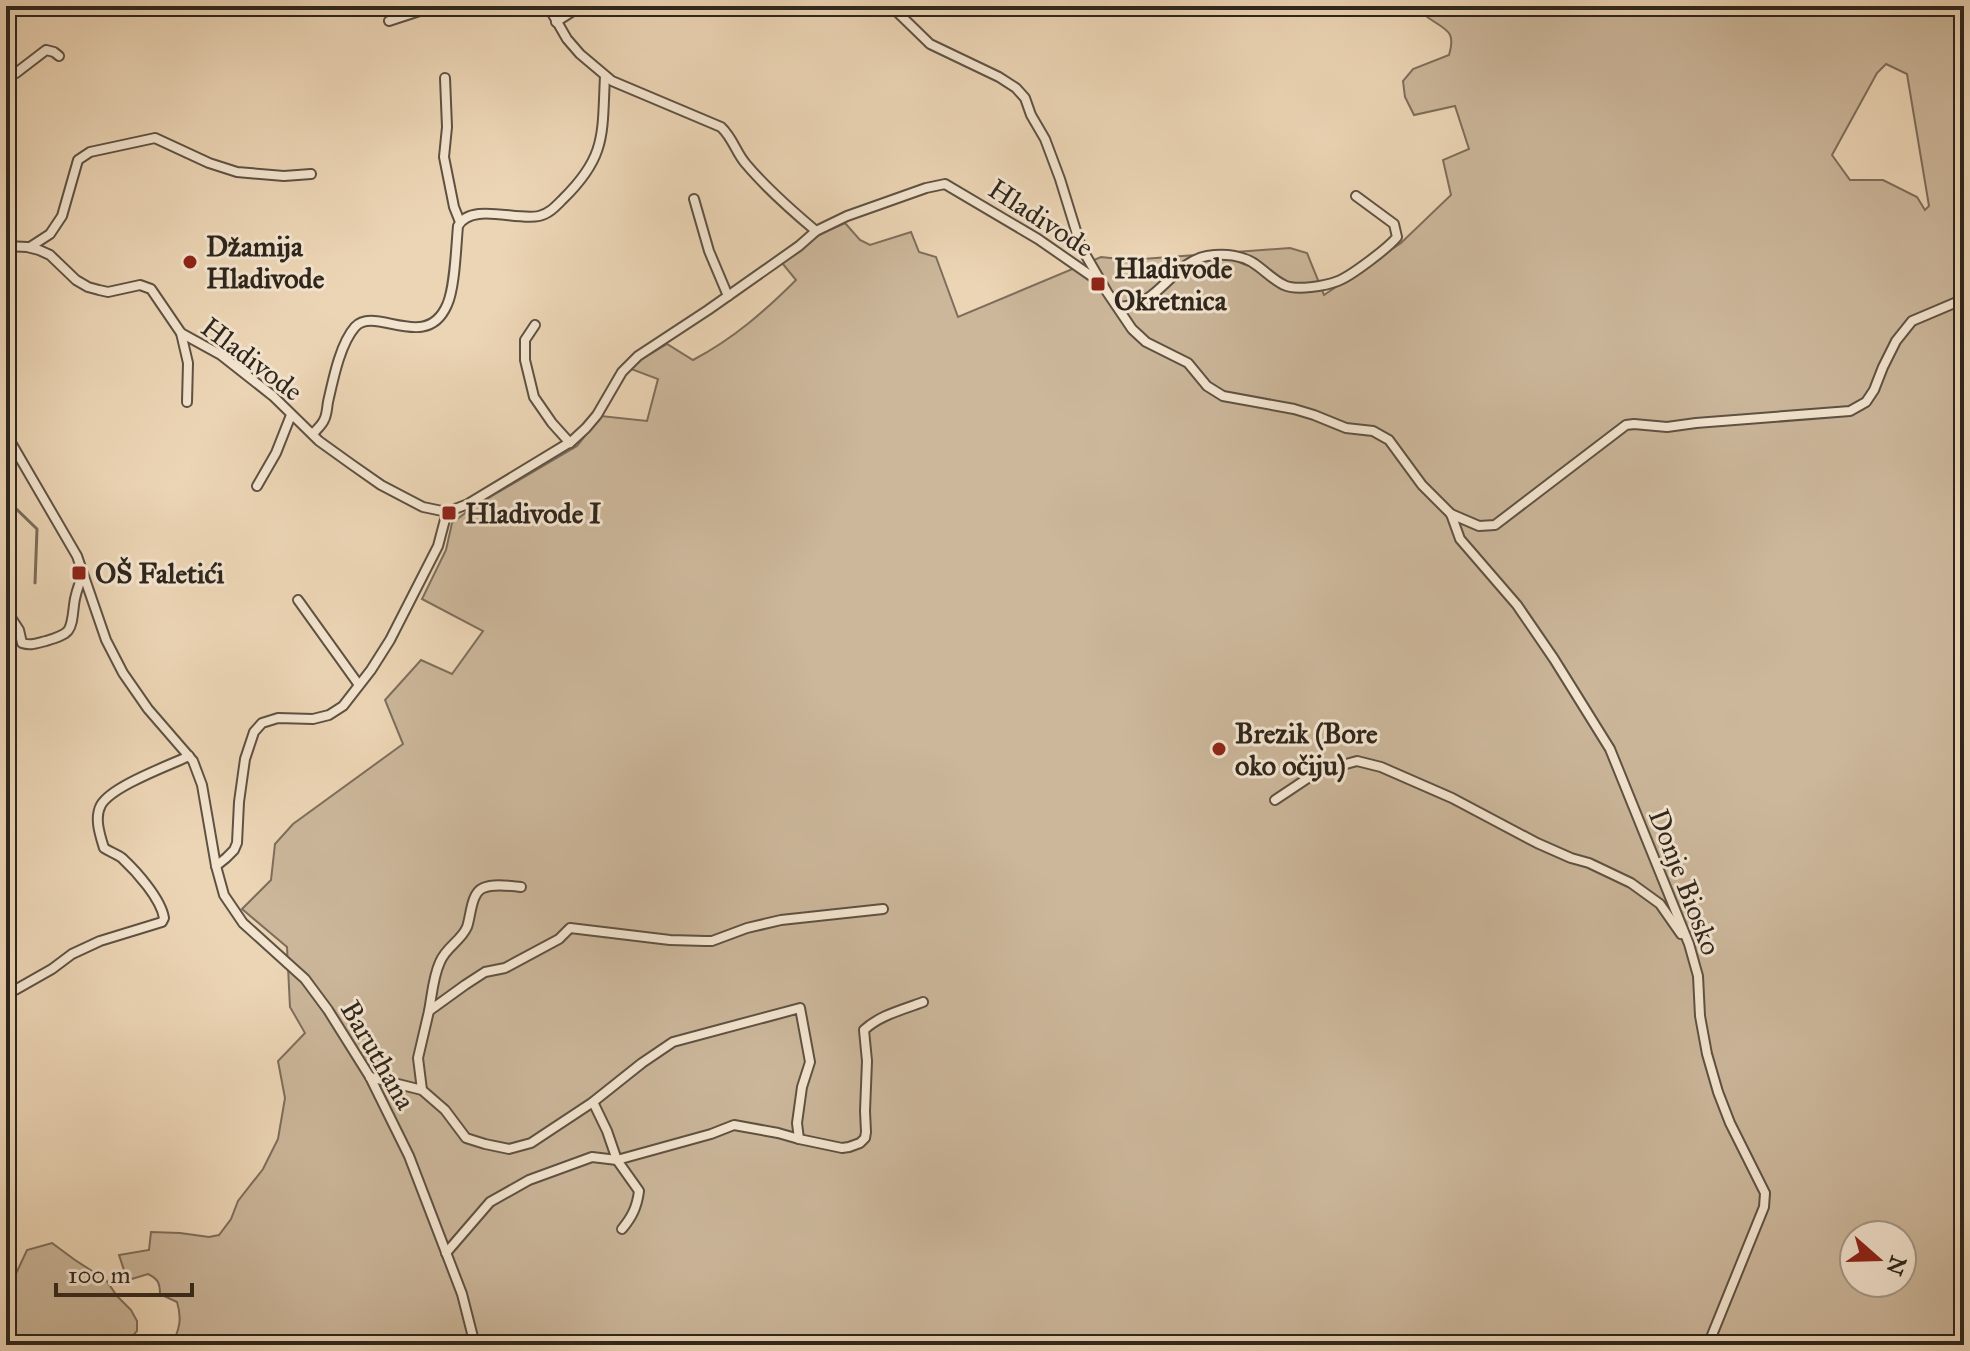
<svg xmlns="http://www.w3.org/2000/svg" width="1970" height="1351" viewBox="0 0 1970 1351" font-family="'IM FELL Great Primer',serif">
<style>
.green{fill:#ccb79b;stroke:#7d6e5c;stroke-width:2;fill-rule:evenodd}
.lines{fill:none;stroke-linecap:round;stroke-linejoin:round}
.stream{stroke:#796c59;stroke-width:3}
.street-casing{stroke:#5e5243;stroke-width:12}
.street{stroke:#f3e4cf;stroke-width:8}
.poi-dot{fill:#8f2418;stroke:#f3e4cf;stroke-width:3}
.labels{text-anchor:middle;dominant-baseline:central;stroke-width:6;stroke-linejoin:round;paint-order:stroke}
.street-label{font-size:28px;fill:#2e261d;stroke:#f3e4cf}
.poi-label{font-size:28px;font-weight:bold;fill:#2e261d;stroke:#f3e4cf;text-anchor:start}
</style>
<rect width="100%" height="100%" fill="#ecd5b5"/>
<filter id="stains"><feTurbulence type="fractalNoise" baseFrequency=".0025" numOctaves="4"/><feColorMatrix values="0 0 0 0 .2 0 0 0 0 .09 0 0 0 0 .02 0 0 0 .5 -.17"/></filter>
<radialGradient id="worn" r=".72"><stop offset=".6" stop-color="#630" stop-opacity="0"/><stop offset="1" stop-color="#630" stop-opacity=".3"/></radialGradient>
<g class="green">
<path d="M1426,6h538v1339h-1793c9,-15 11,-27 6,-43l-17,-8c0,-11 -2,-15 -12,-20l-16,5 -7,-6 -6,-18 30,-5 2,-18 29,1 29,4 10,-2 12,-16 7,-18 25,-32 15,-30 7,-41 -7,-37 27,-28 -15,-26 -3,-60 -45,-38 29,-29 4,-36 18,-20 110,-80 -18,-44 36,-40 31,14 31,-43 -61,-32 24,-49 6,-27 21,-16 104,-61 24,-30 46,5 11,-42 -27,-10 11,-10 25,-15 26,16c40,-21 72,-49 103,-80l-14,-17 38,-29 25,-11 15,17 10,5 41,-13 8,20 17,5 22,60 143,-60 28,3 161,-12 17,5 17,42 77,-52 50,-48 -8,-35 26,-11 -14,-43 -41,9 -9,-18 -2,-16 10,-12 36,-14c8,-26 -5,-25 -23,-39zM1886,64l21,10 22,132 -4,4 -8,-13 -34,-17h-33l-18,-25 45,-82zM1854,1235h48v48h-48z"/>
<path d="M52,1243l23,17 31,20 11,16 14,14 6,11v10l-12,14h-119v-64l8,-3 13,-28z"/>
</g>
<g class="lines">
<path class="stream" d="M6,499l31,30 -2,54"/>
<g class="street-casing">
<g id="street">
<path d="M891,6l39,38 69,33 17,11 9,10 6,17 14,24 15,40 21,68 26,45 25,37 14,13 42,21 19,23 16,10 71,13 20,6 32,13 27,3 16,9 33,45 29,29 9,25 57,66 37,54 56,90 79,195 9,32 2,40 7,38 11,38 12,31 35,70 -1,14 -56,138"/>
<path d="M389,21l46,-15"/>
<path d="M556,22l25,-16"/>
<path d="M6,69l10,4 30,-23 8,2 5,4"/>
<path d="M445,78l2,49 -3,30 10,50 6,15"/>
<path d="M694,199l15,52 19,45"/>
<path d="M816,231l31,-15 79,-28 19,-4 93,55 62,43"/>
<path d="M6,246l21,1 12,3 11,5 26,25 12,7 11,3 9,2 32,-7 11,4 30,44 40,22 52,41 46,45 32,23 30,21 42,22 24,5 21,-8 104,-63 14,-13 11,-13 25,-43 16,-16 70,-46 91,-64 17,-15c-25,-21 -49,-42 -70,-67 -10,-11 -13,-26 -25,-37l-109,-46 -32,-27 -13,-15 -19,-33"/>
<path d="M30,247l20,-13 12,-18 16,-56 12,-8 65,-14 54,25 28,9 47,4 27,-2"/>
<path d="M1119,307c10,-1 20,-3 29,-9 19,-13 35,-38 59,-42 18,-3 38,-1 52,11 8,6 16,14 25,18 12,6 41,1 54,-4 13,-5 50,-33 59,-44l-3,-13 -38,-28"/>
<path d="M535,325l-10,15v20l9,37 18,26 18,20"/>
<path d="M181,333l7,30 -1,39"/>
<path d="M6,434l71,122 29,84 17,33 25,36 45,52 9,24 14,81 8,29 19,28 62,56 23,31 42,67 39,79 53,138 13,51"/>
<path d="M313,434c3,-4 9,-9 11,-14 3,-5 3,-13 4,-18 5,-22 12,-58 27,-75 20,-22 71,26 92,-22 8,-17 9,-58 11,-79 13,-24 58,-5 81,-10 10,-2 17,-10 24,-17 44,-43 39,-65 42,-123"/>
<path d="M257,486l19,-33 15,-38"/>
<path d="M1451,514l28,12 16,-1 131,-100 8,-1 33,3 29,-4 154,-12 16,-9 8,-12 9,-23 13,-26 16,-20 52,-22"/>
<path d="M298,600l61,85"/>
<path d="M6,610l13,20 3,13c9,3 15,0 24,-2 26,-8 25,-10 28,-36 1,-11 5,-21 9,-31"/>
<path d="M1275,800l33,-22 20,-9 29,-8 24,6 71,31 85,45 34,15 18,5 42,20 29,21 21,30"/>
<path d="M216,866l10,-8 8,-8 3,-7 2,-41 6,-43 9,-27 8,-9 16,-5 35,1 16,-4 14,-9 28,-36 19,-30 48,-94 9,-34"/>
<path d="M15,990l37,-21 20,-15 28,-13 62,-19 2,-4c-3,-19 -27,-46 -42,-60 -5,-4 -12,-6 -18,-10 -4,-13 -10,-30 -3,-43 11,-19 67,-39 88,-49"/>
<path d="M429,1011c3,-16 4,-34 11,-49 6,-15 21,-21 27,-35 4,-11 4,-34 16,-39 11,-5 27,-2 38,-1"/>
<path d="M370,1077l52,13 23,20 21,28 19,6 24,5 22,-6 62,-41 49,-39 31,-21 127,-34 10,54 -8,25 -5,36 2,16"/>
<path d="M422,1090l-4,-32 11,-47 36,-26 20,-13 20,-4 54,-29 11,-11 100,12 35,1h7l35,-13 34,-8 102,-11"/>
<path d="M593,1102l14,29 10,29 22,31c-2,16 -7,26 -17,38"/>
<path d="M446,1253l44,-51 39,-22 63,-23 25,3 94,-26 23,-9 44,8 21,6 43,9 7,-1 11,-4 5,-5 1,-6 -1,-21 2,-50 -3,-31c16,-15 38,-20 59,-28"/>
</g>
</g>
<use href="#street" class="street"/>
</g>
<g class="poi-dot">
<circle cx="190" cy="262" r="8"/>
<rect x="1090" y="276" width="16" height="16" rx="4"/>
<rect x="441" y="505" width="16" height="16" rx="4"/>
<rect x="71" y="565" width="16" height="16" rx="4"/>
<circle cx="1219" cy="749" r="8"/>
</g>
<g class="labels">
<g class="street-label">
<text transform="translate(1041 218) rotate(33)">Hladivode</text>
<text transform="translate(252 359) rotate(37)">Hladivode</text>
<text transform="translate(1685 882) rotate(69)">Donje Biosko</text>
<text transform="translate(378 1055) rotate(60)">Baruthana</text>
</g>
<g class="poi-label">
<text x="206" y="246">Džamija<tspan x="206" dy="32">Hladivode</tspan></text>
<text x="1114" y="268">Hladivode<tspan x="1114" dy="32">Okretnica</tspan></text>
<text x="465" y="513">Hladivode I</text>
<text x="95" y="573">OŠ Faletići</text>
<text x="1235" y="733">Brezik (Bore<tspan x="1235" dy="32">oko očiju)</tspan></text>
</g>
</g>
<rect width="1970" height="1351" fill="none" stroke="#ecd5b5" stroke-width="32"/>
<rect x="8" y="8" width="1954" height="1335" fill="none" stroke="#2e261d" stroke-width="4"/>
<rect x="16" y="16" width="1938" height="1319" fill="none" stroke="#2e261d" stroke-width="2"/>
<g transform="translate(1878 1259) rotate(110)"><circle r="38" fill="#f3e4cf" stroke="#a49888" stroke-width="2"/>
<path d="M0-6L14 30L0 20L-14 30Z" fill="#8f2418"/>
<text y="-12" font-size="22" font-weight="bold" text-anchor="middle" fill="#2e261d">N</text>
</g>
<path d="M56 1283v12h136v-12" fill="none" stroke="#2e261d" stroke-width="4"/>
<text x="68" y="1283" font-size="24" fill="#2e261d" stroke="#f3e4cf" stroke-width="6" paint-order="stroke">100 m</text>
<rect width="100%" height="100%" filter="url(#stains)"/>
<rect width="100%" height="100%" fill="url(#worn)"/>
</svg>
